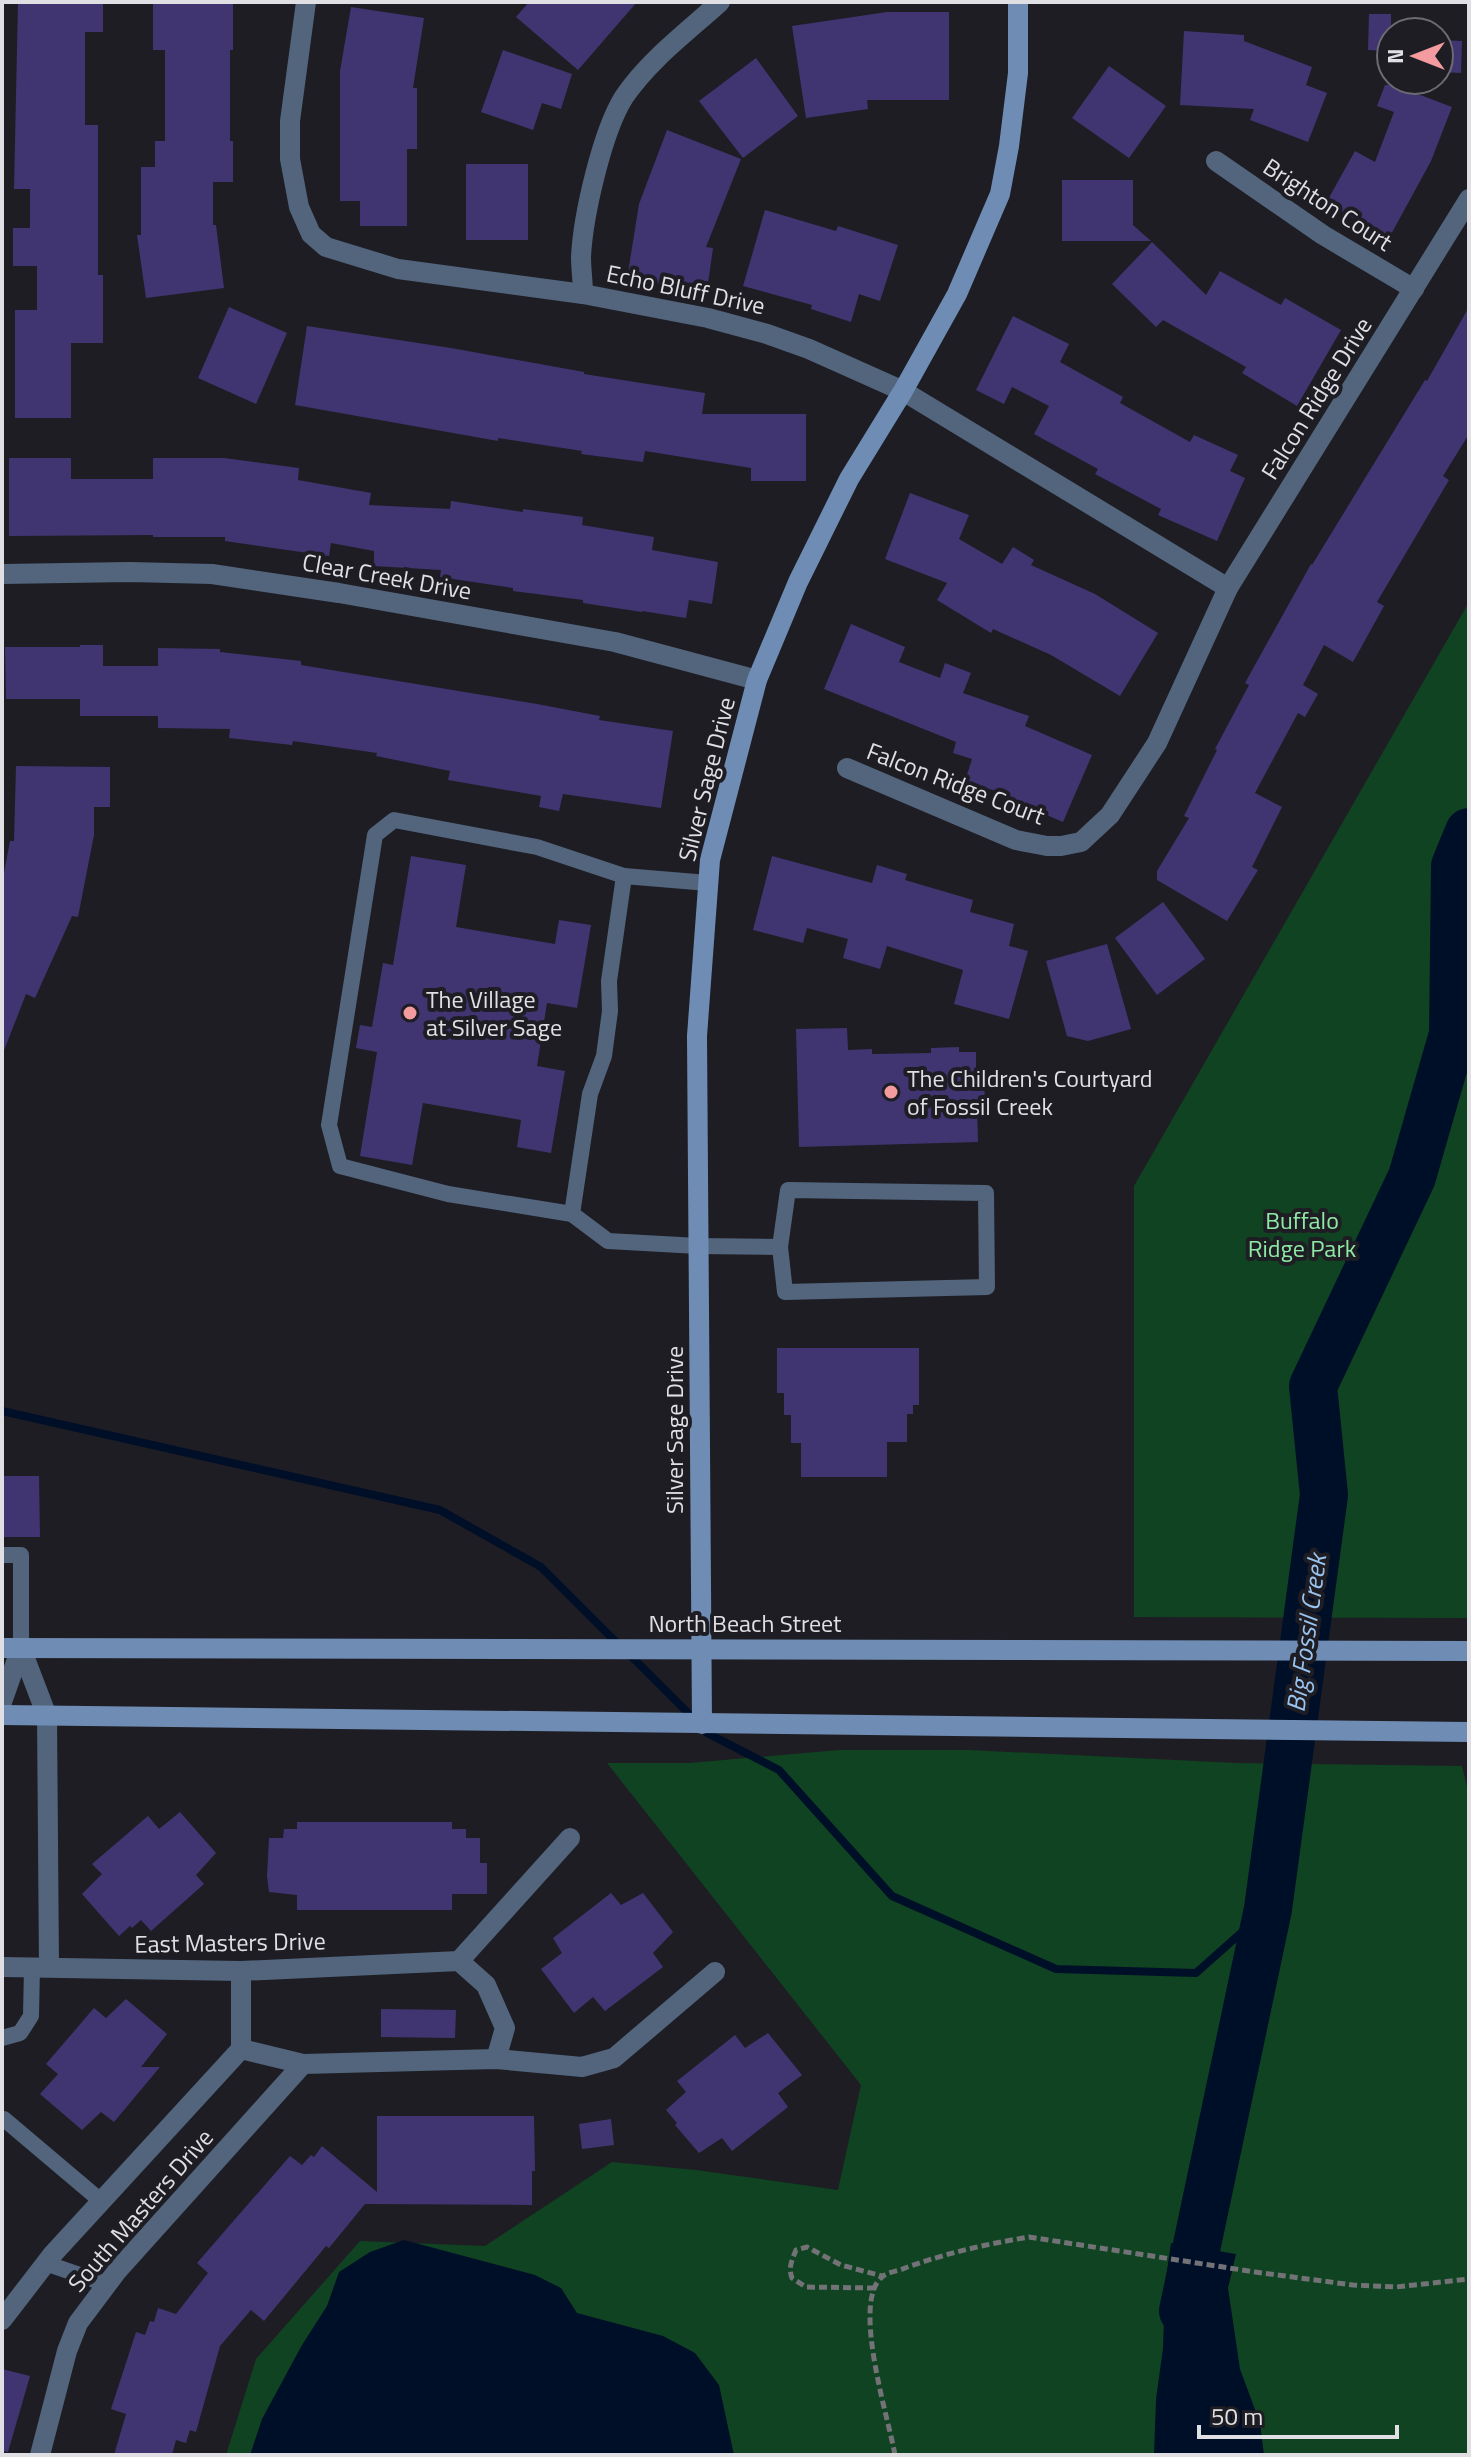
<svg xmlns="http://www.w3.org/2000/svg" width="1471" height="2457" viewBox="0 0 1471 2457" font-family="'Titillium Web',sans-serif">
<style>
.green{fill:#104321}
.water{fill:#000f28}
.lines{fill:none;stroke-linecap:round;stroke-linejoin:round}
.stream{stroke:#000f28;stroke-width:8}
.river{stroke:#000f28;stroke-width:48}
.building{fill:#403571}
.path{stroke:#727277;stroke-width:5;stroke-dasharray:8 4;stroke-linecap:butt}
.lane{stroke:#52657d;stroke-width:16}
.street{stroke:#52657d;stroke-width:20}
.secondary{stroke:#6f8db4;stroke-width:20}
.poi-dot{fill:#f49b9f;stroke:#1e1d24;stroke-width:3}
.labels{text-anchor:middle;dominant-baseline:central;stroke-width:8;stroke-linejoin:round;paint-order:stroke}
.street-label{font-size:24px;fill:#e0e0e4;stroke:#1e1d24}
.poi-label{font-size:24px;fill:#e0e0e4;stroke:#1e1d24;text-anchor:start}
.park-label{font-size:24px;fill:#8ee9a5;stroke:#1e1d24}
.water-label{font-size:26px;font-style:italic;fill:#9ac4f0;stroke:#1e1d24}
</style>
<rect width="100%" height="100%" fill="#1e1d24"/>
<g class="green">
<path d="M1469,602v1016l-335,-1v-431z"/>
<path d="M839,1750h130l268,13 225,3 7,29v660h-1243l30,-96 104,-118 125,5 127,-84 84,8 142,20 23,-105 -254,-322h82z"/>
</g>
<g class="water">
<path d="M404,2240l131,35 26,13 16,25 86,23 32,17 24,32 15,70h-484l12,-36 40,-74 25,-39 12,-34 31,-20z"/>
<path d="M1171,2243l65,11 -8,34 12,81 20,54 4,32h-110l2,-56 7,-51 2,-63z"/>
</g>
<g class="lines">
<g class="stream">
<path d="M2,1411l438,99 101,57 78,78"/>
<path d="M629,1654l64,64"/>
<path d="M702,1728l5,5 72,37 113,126 164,73 140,4 72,-64"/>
</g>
<path class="river" d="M1183,2311l85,-402 56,-414 -11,-109 99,-209 41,-143 2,-168 14,-34"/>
</g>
<g class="building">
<path d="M18,2h85v30h-18v93h13v150h5v68h-32v75h-56v-108h22v-44h-24v-38h17v-39h-16z"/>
<path d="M153,2h80v48h-3v91h3v41h-20v43h3l8,63 -78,10 -9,-63h4v-68h14v-26h10v-91h-12z"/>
<path d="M529,2h108l-59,68 -62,-53z"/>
<path d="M351,7l73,11 -11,70h4v61h-10v77h-47v-25h-20v-130z"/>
<path d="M887,12h62v88h-82l1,9 -62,9 -14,-92z"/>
<path d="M1369,14h22v37l-23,-1z"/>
<path d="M1184,31l60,4v6l68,26 -6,18 21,8 -19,49 -58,-22 4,-11 -74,-4z"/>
<path d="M1439,40l23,1 -1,32 -22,-1z"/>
<path d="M503,50l69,24 -11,35 -19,-6 -9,27 -52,-18z"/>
<path d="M756,58l42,58 -55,42 -44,-57z"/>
<path d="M1109,66l57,40 -37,52 -57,-40z"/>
<path d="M1385,85h9l58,22 -21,54 -42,77 -63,-35 29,-52 20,11 19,-50 -17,-6z"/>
<path d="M667,130l74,29 -35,88 7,1 -6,43 -80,-12 12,-75z"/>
<rect x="466" y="164" width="62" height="76"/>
<path d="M1062,180h71v45l18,16h-89z"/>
<path d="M765,210l71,21 2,-5 60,19 -18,56 -21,-7 -8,28 -40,-13 1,-4 -69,-19z"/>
<path d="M1152,242l54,53 14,-24 61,34 4,-7 56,32 -44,76 -55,-33 4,-6 -83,-47 -7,7 -44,-43z"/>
<path d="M229,307l58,26 -31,71 -58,-26z"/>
<path d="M1469,307v127l-26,42 6,4 -72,122 7,4 -31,56 -29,-17 -21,40 15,9 -13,23 -7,-4 -43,80 27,14 -30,60 6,3 -31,51 -70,-41v-9l32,-53 -5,-2 33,-66 -2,-1 34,-64 -4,-2 66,-119 1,1 113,-185 2,1z"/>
<path d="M1013,316l56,28 -9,18 63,35 -3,6 70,39 4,-7 44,20 -8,16 15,7 -28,63 -59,-26 3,-6 -66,-35 3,-5 -64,-35 15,-28 -37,-19 -8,17 -28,-14z"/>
<path d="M307,326l144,22 133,24v2l121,19 -3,21h104v67h-55v-13l-106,-17 -2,11 -62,-8 1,-3 -84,-13v3l-203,-36z"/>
<path d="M9,458h62v21h82v-21h71l75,10 -1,12 73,13 -2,12 81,4 1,-8 72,11v-3l60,8 -1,8 72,12 -2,13 66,12 -6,42 -23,-4 -3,18 -44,-7v1l-59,-9v-3l-70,-9v-3l-73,-11 1,-7 -67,-4v-15l-43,-8 -2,13 -104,-15v-4h-72v-2l-144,1z"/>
<path d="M910,493l59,22 -10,24 43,25 11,-17 21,13 -3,5 64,29 63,39 -38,63 -69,-41 -58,-26 -2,4 -54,-33 10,-17 -62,-24z"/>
<path d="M851,624l54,23 -6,15 41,16 5,-15 26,10 -8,20 66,23 -4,10 67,29 -29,67 -56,-24 1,-3 -43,-14 7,-22 -19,-6 3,-11 -132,-53z"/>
<path d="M80,645h23v21h55v-18l62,1v3l81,9v4l236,39 63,12 -1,4 74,11 -12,77 -98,-14 -4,17 -20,-4 2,-11 -93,-16 2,-9 -74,-15 1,-3 -84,-12 -1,4 -63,-7 1,-9 -72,-1v-12h-78v-17h-74l-1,-52h75z"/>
<path d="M16,766l94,1v40h-16v28l-16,82 -6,-1 -37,82 -9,-4 -23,59 -1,-170 8,-42h4z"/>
<path d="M411,856l55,9 -10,62 99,17 4,-24 32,5 -14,83 -30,-5 -10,63 28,5 -14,82 -34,-6 4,-27 -98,-17 -11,62 -52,-9 17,-104 -21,-4 4,-23 12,2 11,-64 10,2z"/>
<path d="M772,856l100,27 5,-18 30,9 -2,6 68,20 -3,12 44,12 -5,22 19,5 -19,68 -55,-15 9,-34 -76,-24 -7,23 -37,-11 5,-19 -41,-11 -4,15 -50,-13z"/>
<path d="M1163,902l42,57 -48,36 -42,-57z"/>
<path d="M1107,944l24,85 -43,12 -21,-5 -21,-75z"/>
<path d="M847,1028l1,22 24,-1v5l59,-1v-5l28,-1v5h17v26h8l1,27 -8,1 1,36 -179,5 -3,-118z"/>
<path d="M777,1348h142v57h-6v9h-6v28h-20v35h-86v-34h-10v-28h-7v-22h-7z"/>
<path d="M2,1476h37l1,61h-38z"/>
<path d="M180,1812l36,41 -20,22 8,9 -53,47 -10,-11 -9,8 -2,-2 -11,10 -37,-42 20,-20 -10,-10 56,-48 11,13z"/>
<path d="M297,1822h155v7h14v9h14v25h7v31h-35v16h-155v-15l-28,-3 -2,-16 2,-38h14l1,-9h13z"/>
<path d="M611,1893l10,12 22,-12 30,39 -20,21 10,14 -58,44 -12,-14 -19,16 -33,-44 21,-16 -9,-15z"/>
<path d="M126,1999l41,35 -26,33h19l-46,55 -13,-10 -19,18 -42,-36 18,-20 -12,-10 48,-56 12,10z"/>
<path d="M381,2009l75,1 -1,28 -74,-1z"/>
<path d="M768,2033l34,42 -24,18 10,14 -56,44 -10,-13 -23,15 -24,-28 2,-2 -11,-13 20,-18 -9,-11 58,-46 10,13z"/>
<path d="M377,2116h157l1,55h-3v34l-167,-1 -36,44 -3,-2 -62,75 -13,-11 -31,36 -24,86 -6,-2 -4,13 -10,-3 -4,15h-58l12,-41 -15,-5 25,-77 9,3 5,-14 4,1 4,-14 18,6 32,-41 -11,-10 93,-107 12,9 9,-10 3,2 8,-11 55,46z"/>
<path d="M611,2119l3,26 -32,4 -3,-25z"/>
<path d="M2,2369l28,7 -22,76 -6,-1z"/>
</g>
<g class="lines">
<g class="path">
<path d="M875,2288l-69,-1 -14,-9c-4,-10 0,-18 4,-28l11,-3 34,18 41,11"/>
<path d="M895,2455c-6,-35 -44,-153 -13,-178 5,-5 17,-6 23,-9 41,-15 82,-24 124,-31l226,35 98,13 43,2 73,-8"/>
</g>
<g class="lane">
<path d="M708,883l-84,-7 -15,105 1,30 -6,45 -14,38 -18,120 36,27 90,5 82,1 5,45 202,-5 -1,-94 -198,-3 -8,57"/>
<path d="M572,1214l-124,-20 -108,-28 -11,-41 46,-290 19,-15 143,27 87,29"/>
<path d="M2,1555h19v93"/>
<path d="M2,2038l18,-5 11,-17 1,-49"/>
<path d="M4,2119l97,82"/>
<path d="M45,2263l61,21"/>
</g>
<g class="street">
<path d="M306,2l-16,119v38l9,48 12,27 15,13 72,22 185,25 125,24 59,16 42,15 94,42 325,197"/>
<path d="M1216,161l107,74 91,54"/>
<path d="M583,294c0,-12 -2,-25 -2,-37 2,-41 21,-125 43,-160 25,-37 63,-65 96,-95"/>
<path d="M2,574l128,-2 82,2 127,19 276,49 142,38"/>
<path d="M847,768l169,72 31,6h14l20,-4 29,-27 47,-72 71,-155 241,-389"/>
<path d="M21,1648l26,68 2,251"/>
<path d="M2,1702l19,-54"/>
<path d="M459,1961l111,-123"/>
<path d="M2,1967l239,4 218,-10 27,24 19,43 -9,31"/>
<path d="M241,2049l62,15 193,-5 86,8 32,-9 101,-86"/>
<path d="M2,2320l50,-65 189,-206v-78"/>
<path d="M40,2455l27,-104 11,-28 39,-52 186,-207"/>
</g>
<g class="secondary">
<path d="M2,1648l1467,3"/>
<path d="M2,1715l1467,17"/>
<path d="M702,1724l-5,-688 13,-176 47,-180 41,-98 51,-103 54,-88 54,-97 43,-100 9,-48 9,-73v-71"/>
</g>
</g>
<g class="poi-dot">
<circle cx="410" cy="1013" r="8"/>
<circle cx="891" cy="1092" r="8"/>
</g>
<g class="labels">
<g class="street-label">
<text transform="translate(1328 204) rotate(33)">Brighton Court</text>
<text transform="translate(686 289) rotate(12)">Echo Bluff Drive</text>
<text transform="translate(1316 398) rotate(-58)">Falcon Ridge Drive</text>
<text transform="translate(387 576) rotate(10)">Clear Creek Drive</text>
<text transform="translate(706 779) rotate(-76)">Silver Sage Drive</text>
<text transform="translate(956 783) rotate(21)">Falcon Ridge Court</text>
<text transform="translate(674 1430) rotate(-90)">Silver Sage Drive</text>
<text x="745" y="1623">North Beach Street</text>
<text transform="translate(230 1942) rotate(-1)">East Masters Drive</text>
<text transform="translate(140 2210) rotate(-49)">South Masters Drive</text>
</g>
<g class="poi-label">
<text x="426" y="999">The Village<tspan x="426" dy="28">at Silver Sage</tspan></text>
<text x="907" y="1078">The Children's Courtyard<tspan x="907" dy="28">of Fossil Creek</tspan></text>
</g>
<g class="park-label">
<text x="1302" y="1220">Buffalo<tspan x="1302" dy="28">Ridge Park</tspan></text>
</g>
<g class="water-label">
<text transform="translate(1306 1633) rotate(-82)">Big Fossil Creek</text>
</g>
</g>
<rect width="1471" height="2457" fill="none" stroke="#e0e0e4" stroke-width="8"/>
<g transform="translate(1415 56) rotate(270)"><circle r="38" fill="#1e1d24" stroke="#6c6b71" stroke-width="2"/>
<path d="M0-6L14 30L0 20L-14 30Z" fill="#f49b9f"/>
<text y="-12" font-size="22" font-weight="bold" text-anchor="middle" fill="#e0e0e4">N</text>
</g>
<path d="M1199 2425v12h198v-12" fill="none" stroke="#e0e0e4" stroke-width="4"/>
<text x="1211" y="2425" font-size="24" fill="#e0e0e4" stroke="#1e1d24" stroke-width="6" paint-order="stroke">50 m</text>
</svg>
